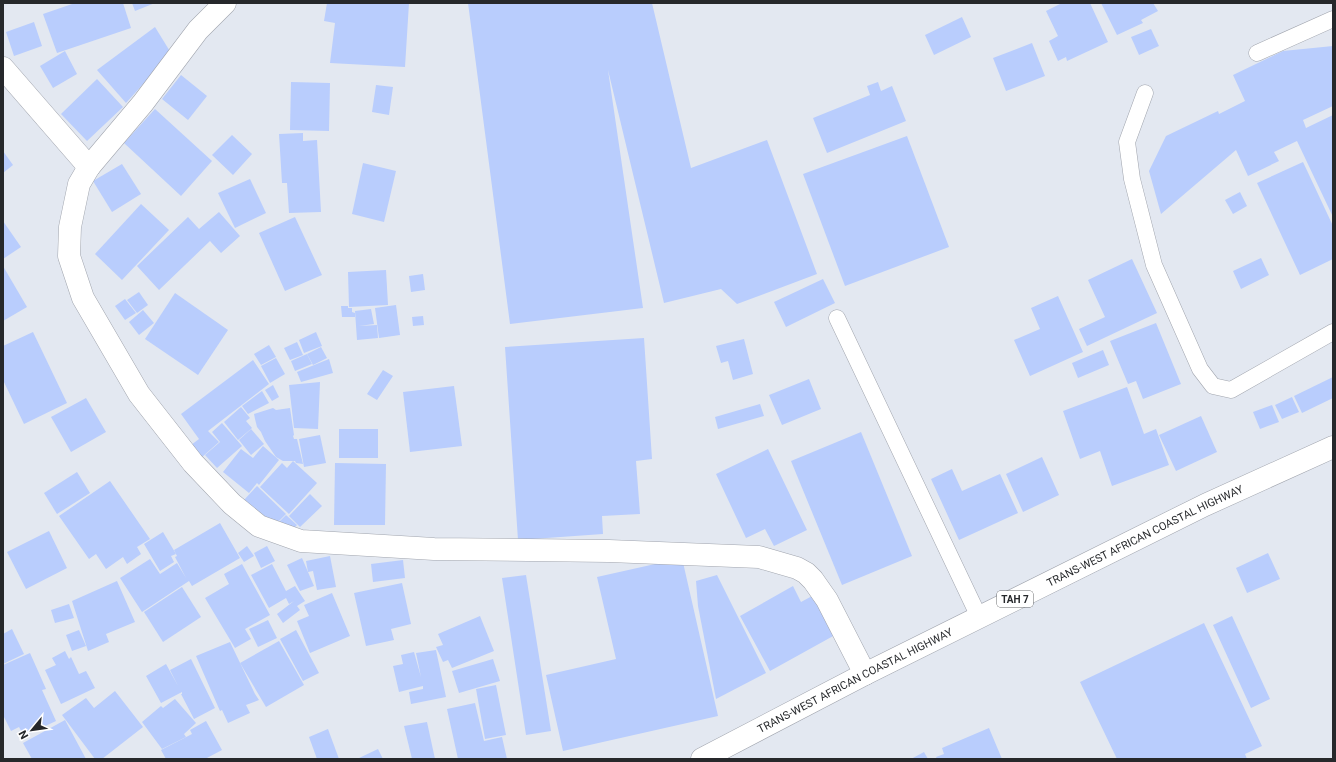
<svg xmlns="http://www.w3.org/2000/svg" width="1336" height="762" viewBox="0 0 1336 762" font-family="Roboto,sans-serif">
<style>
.building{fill:#b9cdfd}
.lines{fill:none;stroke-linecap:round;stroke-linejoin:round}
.service-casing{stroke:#a1a5ae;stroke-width:17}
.minor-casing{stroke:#a1a5ae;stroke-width:23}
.trunk-casing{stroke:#a1a5ae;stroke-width:23}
.service{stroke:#fff;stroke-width:16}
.minor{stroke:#fff;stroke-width:22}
.trunk{stroke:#fff;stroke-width:22}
.labels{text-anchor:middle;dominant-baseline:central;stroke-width:4;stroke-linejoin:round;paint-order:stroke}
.shield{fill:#fff;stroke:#67686b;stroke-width:1}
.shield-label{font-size:10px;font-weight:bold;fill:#26282b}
.street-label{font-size:11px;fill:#26282b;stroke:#fff}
</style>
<rect width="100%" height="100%" fill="#e3e8f1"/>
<g class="building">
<path d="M75,3h48l8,25 -74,25 -14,-39z"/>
<path d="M132,3h23l-20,8z"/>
<path d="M327,3h82l-4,64 -75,-4 5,-40 -11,-2z"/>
<path d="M468,3h184l39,165 76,-28 50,134 -80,30 -16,-15 -57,14 -56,-233 35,238 -133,16z"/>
<path d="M1062,3h28l18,39 -41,19 -1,-4 -8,4 -9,-20 9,-5 -12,-25z"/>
<path d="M1101,3h52l5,8 -17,9 2,3 -26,12z"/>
<path d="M962,17l9,20 -37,18 -9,-20z"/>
<path d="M34,22l8,24 -28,10 -8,-24z"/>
<path d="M155,27l16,26 -45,50 -29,-33z"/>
<path d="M1151,29l8,17 -20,9 -8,-18z"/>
<path d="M1032,43l13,33 -39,15 -13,-33z"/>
<path d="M1333,46v60l-30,14 3,8 27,-13v102l-36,-76 -23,11 5,9 -31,15 -12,-26 -75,64 -12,-43 17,-35 52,-25 1,3 26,-13 -12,-26 50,-24z"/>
<path d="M65,51l12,23 -24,14 -13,-22z"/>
<path d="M181,75l26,21 -19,24 -26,-21z"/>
<path d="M97,79l26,28 -36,34 -26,-27z"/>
<path d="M291,82l39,1 -1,48 -39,-1z"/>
<path d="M878,82l3,9 11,-5 14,35 -79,32 -14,-35 57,-23 -3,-9z"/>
<path d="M376,85l17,2 -4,28 -17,-3z"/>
<path d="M155,109l57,52 -31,35 -57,-53z"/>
<path d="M303,133v8l14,-1 4,72 -32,1 -2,-30h-5l-3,-49z"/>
<path d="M232,135l20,19 -19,21 -21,-20z"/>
<path d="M907,136l42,111 -104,39 -42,-112z"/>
<path d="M3,151l10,14 -10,8z"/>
<path d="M1303,162l30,64v33l-33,16 -43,-92z"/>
<path d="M363,163l33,8 -12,51 -32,-8z"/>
<path d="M122,164l19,30 -29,18 -19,-31z"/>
<path d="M250,179l16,34 -31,15 -17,-35z"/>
<path d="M1240,192l7,14 -14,8 -8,-14z"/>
<path d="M141,204l28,26 -47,50 -27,-26z"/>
<path d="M219,212l21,24 -19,17 -11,-12 -51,49 -22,-24 51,-49 11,12z"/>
<path d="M295,217l27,58 -37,16 -26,-58z"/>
<path d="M3,221l18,26 -18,12z"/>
<path d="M1261,258l8,17 -28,14 -8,-18z"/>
<path d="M1132,259l25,54 -70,33 -8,-17 26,-12 -17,-37z"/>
<path d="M3,266l24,41 -24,14z"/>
<path d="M386,270l2,35 -39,2 -1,-35z"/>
<path d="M423,274l2,16 -14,2 -2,-16z"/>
<path d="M823,279l12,24 -49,24 -12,-25z"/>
<path d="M139,292l9,13 -11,8 -10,-13z"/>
<path d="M175,293l53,37 -30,45 -53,-36z"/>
<path d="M1058,296l25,56 -53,24 -16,-36 26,-11 -9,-21z"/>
<path d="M125,299l11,14 -11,7 -10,-14z"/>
<path d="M396,305l4,30 -21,3 -4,-30z"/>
<path d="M341,306h7v2h4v4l3,1v4h-13z"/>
<path d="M371,309l3,15 -15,2 18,-1 1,13 -21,2 -2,-29z"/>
<path d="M143,310l11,13 -15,12 -10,-13z"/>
<path d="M423,316l1,9 -11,1 -1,-9z"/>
<path d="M1156,323l25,61 -38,15 -7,-18 -8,3 -18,-43z"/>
<path d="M33,332l34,71 -43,21 -21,-44v-34z"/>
<path d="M316,332l6,14 -18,7 -5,-13z"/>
<path d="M644,338l8,121 -16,2 4,53 -38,2 1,18 -85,6 -13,-193z"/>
<path d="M744,339l9,35 -20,6 -5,-19 -7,2 -5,-17z"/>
<path d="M297,342l6,13 -13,5 -6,-12z"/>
<path d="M269,345l7,12 -15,8 -7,-11z"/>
<path d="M321,347l6,11 -14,7 -6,-11z"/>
<path d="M1103,350l6,15 -31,13 -6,-15z"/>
<path d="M307,354l5,10 -17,7 -4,-10z"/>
<path d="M276,358l9,16 -15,9 -9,-17z"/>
<path d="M329,359l4,14 -32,9 -4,-10z"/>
<path d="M253,360l16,24 -61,47 11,11 -18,16 -10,-13 8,-6 -18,-25z"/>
<path d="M383,370l10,6 -16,24 -10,-6z"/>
<path d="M1333,377v21l-31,15 -8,-17z"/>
<path d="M809,379l12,30 -39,16 -13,-30z"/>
<path d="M320,382l-2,47 -24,-1 -5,-43z"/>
<path d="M273,385l6,12 -7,4 -7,-11z"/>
<path d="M454,386l8,60 -52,6 -7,-60z"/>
<path d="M1127,387l17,47 12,-5 13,36 -57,21 -12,-35 -20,8 -17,-48z"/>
<path d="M262,391l7,12 -21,11 -6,-8z"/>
<path d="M1292,397l7,15 -17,7 -7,-14z"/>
<path d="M86,398l20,34 -35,20 -20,-35z"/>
<path d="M760,404l4,12 -46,13 -3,-12z"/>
<path d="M1272,405l7,17 -19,7 -7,-17z"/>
<path d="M241,407l9,11 -4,3 6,7 -14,12 -14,-18z"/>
<path d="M273,408l3,2 14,-2 4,27 -1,1 1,3h3l6,25 -7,-1 -1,-2h-12l-7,-4 -11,-16 -4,-9 -4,-5 -2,-8 -1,-5z"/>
<path d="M1201,416l16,36 -41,19 -17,-36z"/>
<path d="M222,423l20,23 -25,22 -12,-13 15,-13 -8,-10z"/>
<path d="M251,429l13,15 -13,11 -12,-15z"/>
<rect x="339" y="429" width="39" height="29"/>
<path d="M861,432l51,124 -70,29 -51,-124z"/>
<path d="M320,435l6,28 -22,4 -5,-28z"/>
<path d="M263,446l16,14 -20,25 -2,-2 -8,10 -26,-21 18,-23 12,9z"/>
<path d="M768,449l39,81 -33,16 -9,-17 -19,9 -30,-64z"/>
<path d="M1042,457l17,38 -36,17 -17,-38z"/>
<path d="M293,461l24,22 -28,31 -29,-27 22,-24 5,5z"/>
<path d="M335,463l51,1 -1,61h-51z"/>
<path d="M952,469l10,22 38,-17 18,39 -59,27 -28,-61z"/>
<path d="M77,472l13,21 -33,21 -13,-21z"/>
<path d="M110,481l40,58 -13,8 4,7 -14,10 -4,-7 -17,12 -10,-15 -7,5 -30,-43z"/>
<path d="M257,486l29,28 -13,13 -29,-27z"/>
<path d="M310,494l12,12 -22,21 -11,-11z"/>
<path d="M286,515l11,10 -9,10 -11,-11z"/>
<path d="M220,523l20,35 -48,28 -3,-5 -47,31 -22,-34 30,-19 10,15 17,-11 9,15 -11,-21 2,-1 -3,-6z"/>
<path d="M49,531l18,37 -41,21 -19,-37z"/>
<path d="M163,532l13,22 -5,2 3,6 -14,9 -16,-27z"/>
<path d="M247,546l7,10 -10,6 -6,-9z"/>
<path d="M267,546l8,15 -14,7 -7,-15z"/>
<path d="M1268,553l12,26 -33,14 -11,-25z"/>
<path d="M330,556l6,31 -19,3 -4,-19 -5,1 -2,-11z"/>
<path d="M302,558l12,28 -14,5 -13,-26z"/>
<path d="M682,558l36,158 -155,35 -17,-76 70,-16 -19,-82z"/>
<path d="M403,560l2,18 -32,4 -2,-18z"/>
<path d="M242,564l28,51 -25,14 6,10 -16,9 -30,-50 24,-14 -5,-10z"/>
<path d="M272,564l14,27 9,-5 10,15 -8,5 3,4 -17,13 -6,-9 17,-13 -5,3 -3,-6 -17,10 -18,-33z"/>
<path d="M526,575l25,156 -25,4 -24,-157z"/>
<path d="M717,575l49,98 -50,26 -18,-93 -2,-25z"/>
<path d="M117,581l18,41 -29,12 3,8 -21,9 -16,-50z"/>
<path d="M402,583l9,41 -20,5 3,11 -28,6 -12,-53z"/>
<path d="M793,586l8,16 13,-7 21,40 -65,36 -30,-55z"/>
<path d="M182,587l19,30 -38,25 -19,-30z"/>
<path d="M332,593l18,43 -40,17 -13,-32 12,-5 -5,-11z"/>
<path d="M69,604l5,14 -19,5 -4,-13z"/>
<path d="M480,616l14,35 -42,17 -4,-8 -5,2 -7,-15 7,-2 -5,-11z"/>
<path d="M1232,616l38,83 -19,9 -38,-83z"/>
<path d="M268,620l9,18 -19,9 -9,-18z"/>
<path d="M1204,623l58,123 -17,8 2,5h-130l-37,-77z"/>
<path d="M12,629l12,25 -21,10v-30z"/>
<path d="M79,630l7,16 -14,5 -6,-16z"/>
<path d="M296,630l23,43 -16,8 -23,-42z"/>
<path d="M279,641l25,44 -38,22 -26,-44z"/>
<path d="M230,642l25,52 4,6 -13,5 4,8 -22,10 -6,-13 -2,1 -24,-55z"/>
<path d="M436,650l10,47 -35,7 -2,-12 14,-3v-3l-24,6 -6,-26 10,-2 -2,-9 13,-3 7,25 -5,-24z"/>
<path d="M65,651l4,8 2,-2 8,17 7,-3 9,17 -34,16 -16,-34 11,-5 -4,-7z"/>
<path d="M30,653l16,36 -4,1 14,31 -32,15 -5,-9 -8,4 -8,-16v-50z"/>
<path d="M191,659l24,49 -21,11 -13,-25h1v-2l-21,11 -15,-27 20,-12 12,22 -8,-16z"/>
<path d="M493,659l7,22 -41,12 -7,-22z"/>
<path d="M496,685l10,50 -21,4 -9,-50z"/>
<path d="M115,691l28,36 -41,32h-7l-33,-44 24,-17 8,10z"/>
<path d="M175,699l21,24 -12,11 2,3 -24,12 -20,-27 19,-16 2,2z"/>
<path d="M475,703l9,38 18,-4 5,22h-49l-11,-50z"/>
<path d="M65,720l21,39h-54l-9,-16z"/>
<path d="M206,721l16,29 -17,9h-39l-5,-9 31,-16 -2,-4z"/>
<path d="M427,722l8,37h-23l-8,-33z"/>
<path d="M989,728l13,31h-65l-1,-2 8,-3 -2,-6z"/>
<path d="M328,729l11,30h-22l-8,-22z"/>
<path d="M378,749l5,10h-26z"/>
<path d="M924,752l4,7h-17z"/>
</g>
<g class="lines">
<g class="service-casing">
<g id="service">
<path d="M1257,53l76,-34"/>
<path d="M1145,93l-18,49 5,37 22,86 46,104 13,17 18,4 102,-58"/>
<path d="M837,318l142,299"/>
</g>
</g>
<g class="minor-casing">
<g id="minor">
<path d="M225,3l-27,27 -55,73 -54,64 -10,17 -9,43 -1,29 14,42 56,96 54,69 39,41 27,22 42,15 133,8 175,2 150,6 38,11 9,5 7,7 14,20 38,74"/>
<path d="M3,68l86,99"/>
</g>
</g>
<g class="trunk-casing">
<g id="trunk">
<path id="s1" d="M702,759l163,-85 340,-169 128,-58"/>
</g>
</g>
<use href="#service" class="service"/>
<use href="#minor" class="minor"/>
<use href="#trunk" class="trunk"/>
</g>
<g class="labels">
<rect class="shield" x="997" y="591" width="36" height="16" rx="3"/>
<g class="shield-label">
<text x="1015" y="599">TAH 7</text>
</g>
<g class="street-label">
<text stroke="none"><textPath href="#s1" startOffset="496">TRANS-WEST AFRICAN COASTAL HIGHWAY</textPath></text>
<text stroke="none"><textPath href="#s1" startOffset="172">TRANS-WEST AFRICAN COASTAL HIGHWAY</textPath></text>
</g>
</g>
<rect width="1336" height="762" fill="none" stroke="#26282b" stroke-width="8"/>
<g transform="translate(32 730) rotate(241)" stroke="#ffffff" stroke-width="3" paint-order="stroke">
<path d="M0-3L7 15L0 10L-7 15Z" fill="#26282b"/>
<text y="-6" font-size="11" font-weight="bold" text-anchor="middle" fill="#26282b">N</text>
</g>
</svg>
